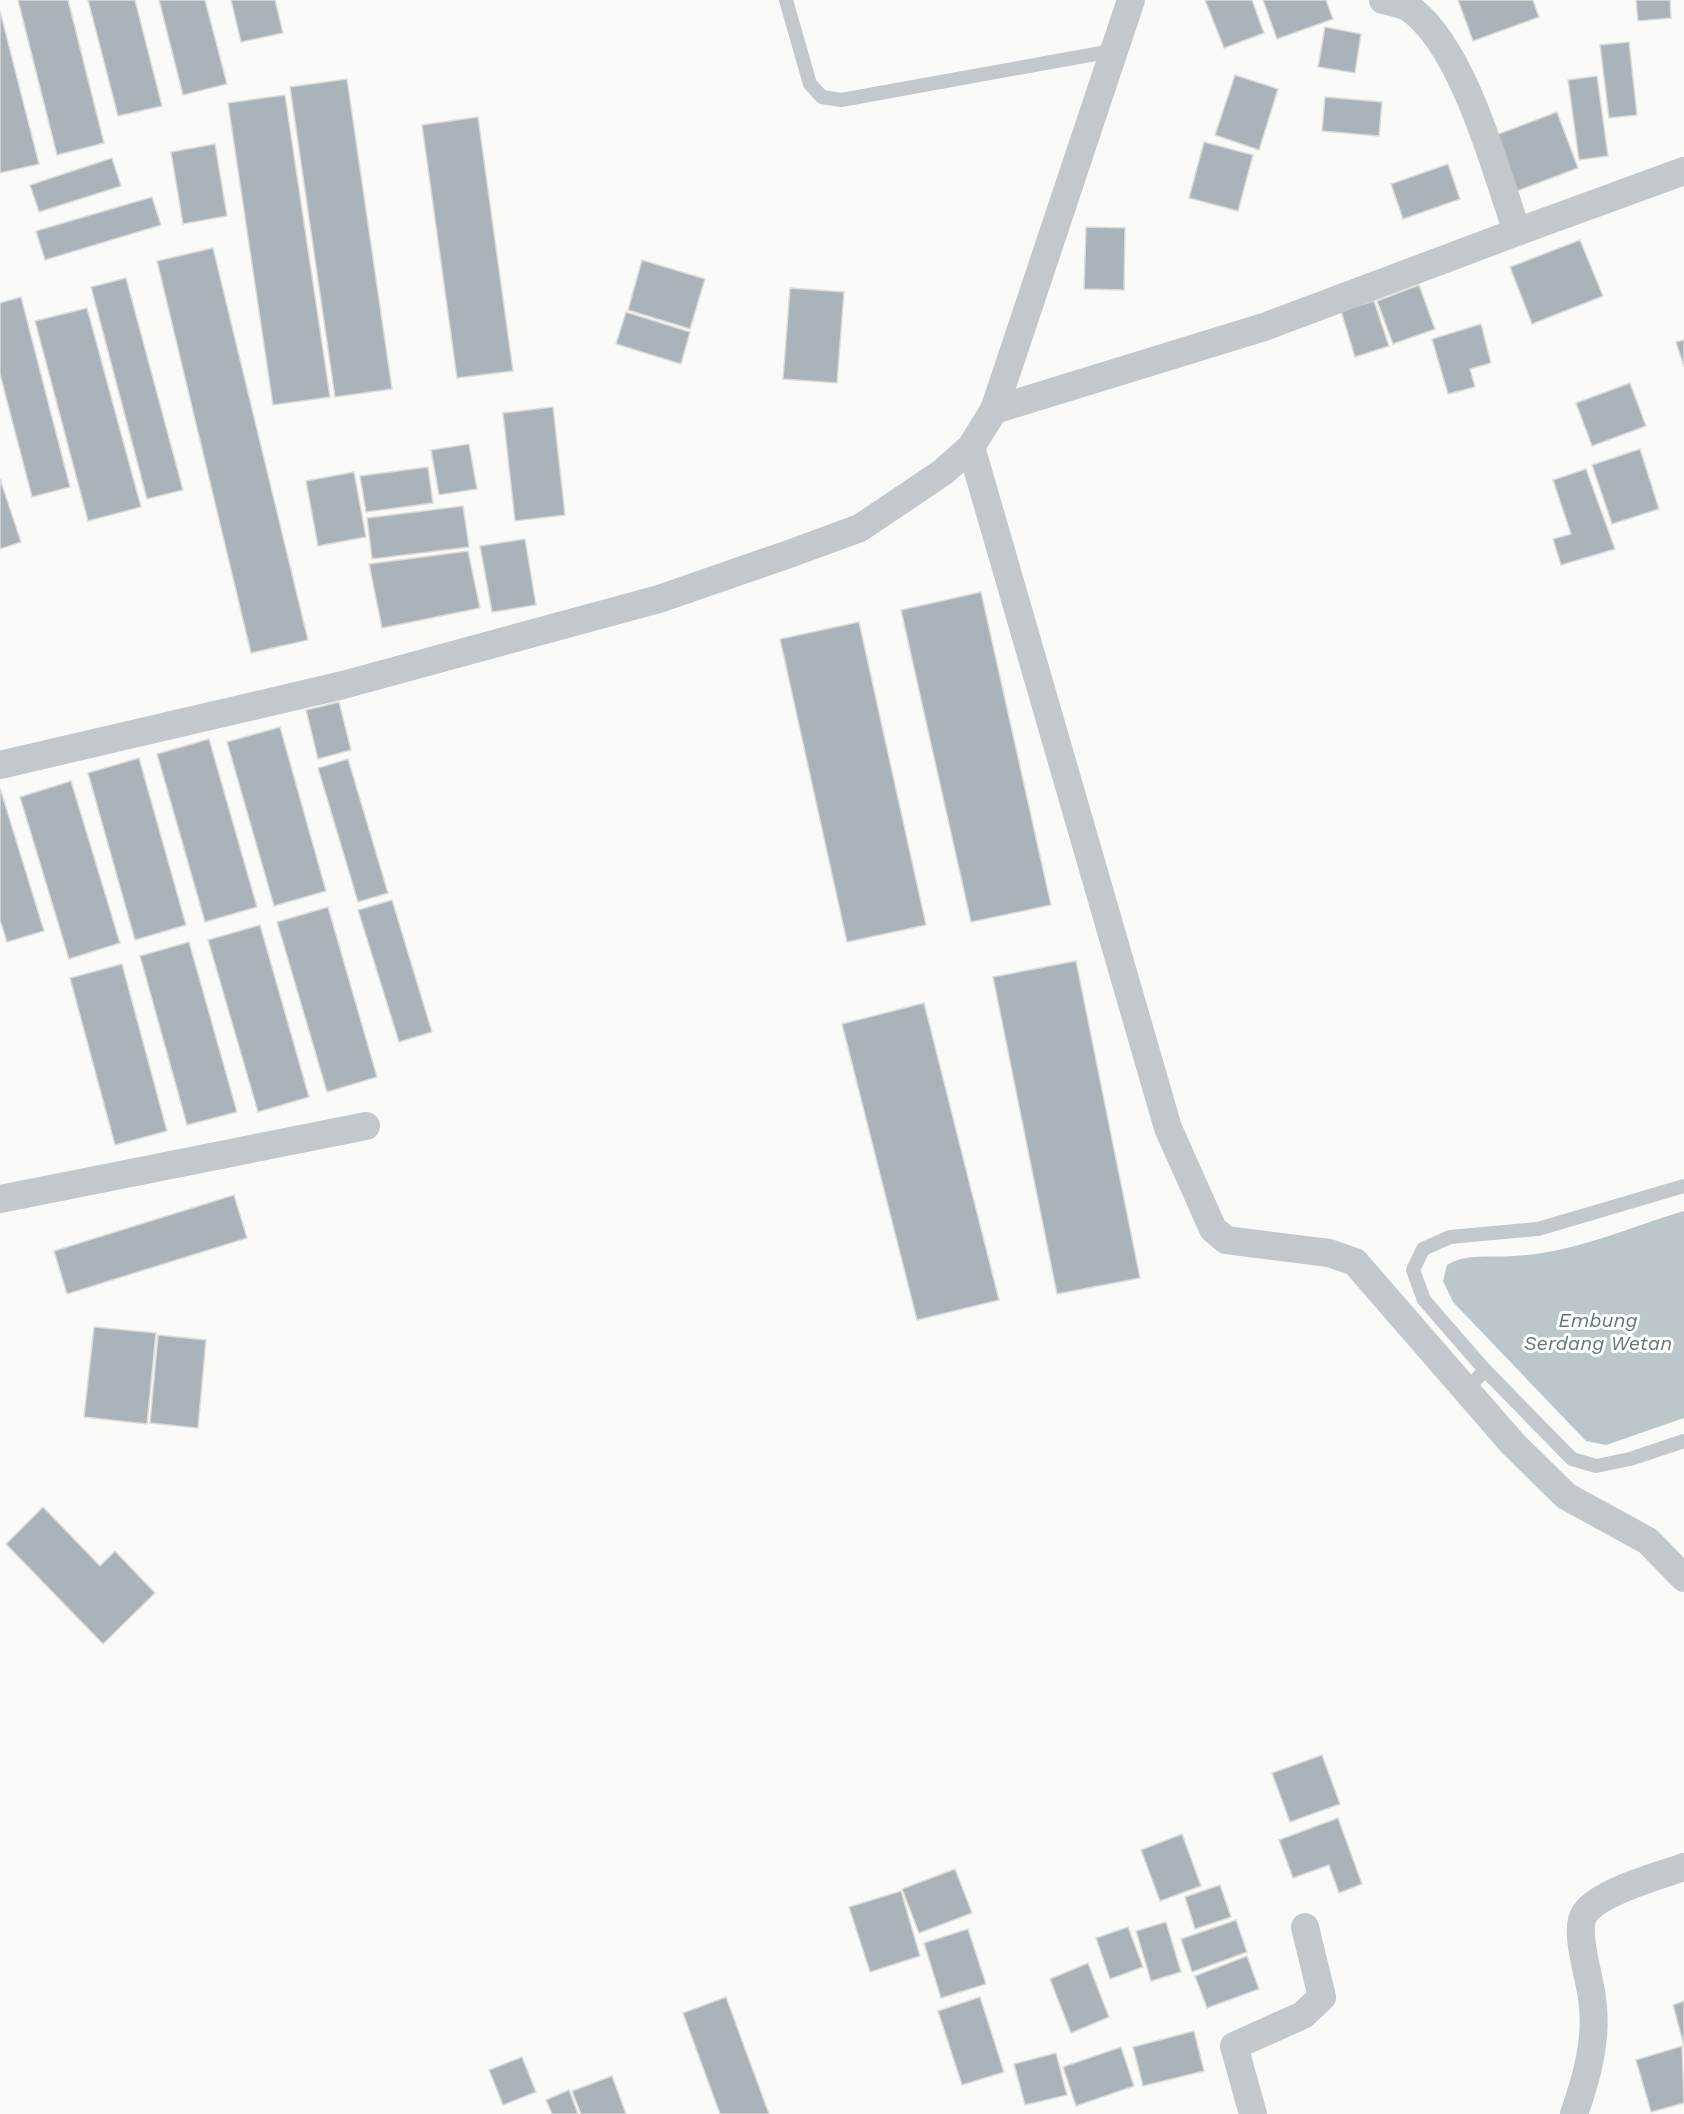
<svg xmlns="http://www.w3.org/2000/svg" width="1684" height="2114" viewBox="0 0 1684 2114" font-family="'Work Sans',sans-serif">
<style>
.water{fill:#bbc7cb}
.building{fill:#aab3b9;stroke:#dcdcda;stroke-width:1.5}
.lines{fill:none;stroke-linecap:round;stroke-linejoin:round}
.lane{stroke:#c3c8cc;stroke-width:14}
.street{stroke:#c3c8cc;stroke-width:28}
.labels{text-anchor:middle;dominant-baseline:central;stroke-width:6;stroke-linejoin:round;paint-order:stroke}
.water-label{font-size:20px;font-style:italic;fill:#60757c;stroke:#fff}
</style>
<rect width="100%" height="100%" fill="#fafaf8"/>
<path class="water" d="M1684,1211v207l-78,27 -20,-4 -133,-139 -10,-21 4,-16c19,-12 44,-7 67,-9 60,-3 113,-28 170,-45z"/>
<g class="building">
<path d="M18,0h50l36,143 -47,12z"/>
<path d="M88,0h47l27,106 -44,10z"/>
<path d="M159,0h46l22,84 -44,11z"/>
<path d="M231,0h44l8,33 -42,9z"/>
<path d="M1205,0h47l12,33 -40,15z"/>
<path d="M1263,0h63l7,19 -56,20z"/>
<path d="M1458,0h75l6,17 -66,24z"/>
<path d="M1636,0h34l1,18 -33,3z"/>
<path d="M0,11l39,153 -39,9z"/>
<path d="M1325,27l36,7 -6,39 -37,-6z"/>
<path d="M1629,42l8,73 -28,3 -9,-73z"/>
<path d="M1235,75l43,14 -19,61 -44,-15z"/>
<path d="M1597,76l11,80 -29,4 -11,-80z"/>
<path d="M347,79l45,310 -57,8 -45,-310z"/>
<path d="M285,95l45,302 -57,8 -45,-302z"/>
<path d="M1325,97l57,5 -3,34 -57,-5z"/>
<path d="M1557,112l21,56 -69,26 -21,-56z"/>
<path d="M478,117l35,254 -56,7 -35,-253z"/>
<path d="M1204,142l49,13 -15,56 -49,-13z"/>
<path d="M215,144l12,72 -44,8 -12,-72z"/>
<path d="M112,158l9,28 -82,26 -9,-27z"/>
<path d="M1448,164l12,35 -57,20 -12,-35z"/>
<path d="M152,197l9,28 -116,35 -9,-29z"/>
<path d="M1086,227l39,1 -1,62 -40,-1z"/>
<path d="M1580,240l23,56 -71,28 -22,-57z"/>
<path d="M213,248l95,392 -57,13 -94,-392z"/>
<path d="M642,260l63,19 -15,50 -62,-19z"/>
<path d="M126,278l57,212 -36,9 -56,-212z"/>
<path d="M1419,285l16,44 -42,15 -16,-43z"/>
<path d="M790,288l54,4 -7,91 -54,-4z"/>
<path d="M21,297l49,190 -38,10 -32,-123v-71z"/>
<path d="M1374,301l15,45 -34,11 -14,-46z"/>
<path d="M87,308l54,199 -53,14 -53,-200z"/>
<path d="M626,312l64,20 -9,32 -65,-20z"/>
<path d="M1481,324l10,39 -21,6 5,18 -27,7 -16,-55z"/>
<path d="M1684,340v27l-8,-25z"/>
<path d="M1630,383l16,43 -54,20 -16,-43z"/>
<path d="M553,407l12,108 -50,6 -12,-108z"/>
<path d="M469,444l8,45 -38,6 -8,-45z"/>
<path d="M1640,449l19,60 -47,15 -20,-59z"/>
<path d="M428,467l5,36 -67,9 -6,-36z"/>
<path d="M1586,469l29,80 -54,16 -8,-26 18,-5 -18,-54z"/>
<path d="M354,472l12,65 -48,9 -12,-65z"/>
<path d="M0,479l21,63 -21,7z"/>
<path d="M463,506l6,41 -97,12 -5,-41z"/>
<path d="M525,539l11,66 -44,7 -12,-66z"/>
<path d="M468,551l12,57 -98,20 -13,-64z"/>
<path d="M981,592l70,313 -80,17 -70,-312z"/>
<path d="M859,622l67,303 -79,17 -67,-303z"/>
<path d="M339,702l12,48 -33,9 -12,-49z"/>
<path d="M280,727l46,164 -52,15 -47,-164z"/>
<path d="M209,739l48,168 -52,15 -48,-168z"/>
<path d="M139,758l47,167 -51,15 -47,-167z"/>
<path d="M348,759l40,134 -30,9 -40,-134z"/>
<path d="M71,781l49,162 -51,16 -49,-162z"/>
<path d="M0,788l44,143 -37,11 -7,-22z"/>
<path d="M392,900l40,132 -33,10 -41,-132z"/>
<path d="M328,907l49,170 -50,15 -50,-170z"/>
<path d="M260,925l49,172 -51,15 -50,-172z"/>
<path d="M189,942l48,170 -50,13 -47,-169z"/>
<path d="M1076,961l64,317 -83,16 -64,-317z"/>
<path d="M122,964l45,167 -52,14 -45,-167z"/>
<path d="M924,1003l75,297 -82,20 -75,-296z"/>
<path d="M234,1195l13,43 -180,56 -13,-43z"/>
<path d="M94,1327l62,6 -9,91 -63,-7z"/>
<path d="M158,1335l48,5 -8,88 -48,-5z"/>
<path d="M43,1507l57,59 15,-15 40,42 -52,51 -97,-100z"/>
<path d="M1322,1755l18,49 -50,18 -18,-49z"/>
<path d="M1338,1818l24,66 -23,9 -10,-28 -36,13 -14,-38z"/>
<path d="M1182,1834l19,52 -41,15 -19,-51z"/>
<path d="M955,1869l17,44 -53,20 -17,-44z"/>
<path d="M1220,1885l11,32 -36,12 -10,-32z"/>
<path d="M901,1891l19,65 -50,16 -21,-65z"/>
<path d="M1236,1920l11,32 -55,20 -11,-33z"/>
<path d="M1166,1922l15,50 -30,9 -15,-50z"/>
<path d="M1128,1927l15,40 -33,12 -14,-41z"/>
<path d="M968,1929l18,55 -45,14 -17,-55z"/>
<path d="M1247,1956l12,33 -52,19 -12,-32z"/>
<path d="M1088,1963l21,54 -38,16 -21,-54z"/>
<path d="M726,1997l43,117h-49l-37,-101z"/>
<path d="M980,1997l24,75 -42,13 -24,-74z"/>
<path d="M1684,2001v45l-11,-41z"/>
<path d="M1194,2031l10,40 -61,15 -10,-39z"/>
<path d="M1682,2046l2,57 -33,9 -15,-52z"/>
<path d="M1121,2047l13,39 -58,20 -13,-39z"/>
<path d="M1056,2053l11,42 -42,10 -11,-41z"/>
<path d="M522,2057l14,35 -33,13 -14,-35z"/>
<path d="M612,2076l14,38h-45l-9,-23z"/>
<path d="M569,2090l9,24h-26l-6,-14z"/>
</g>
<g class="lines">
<g class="lane">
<path d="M786,0l24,84 12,13 19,3 271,-49"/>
<path d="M1485,1370l-61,-70 -11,-30 10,-21 27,-12 88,-8 146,-43"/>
<path d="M1466,1390l19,-20 87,89 24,7 34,-7 54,-18"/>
</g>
<g class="street">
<path d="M1383,0c8,2 19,4 26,8 54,37 87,163 108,224l167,-61"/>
<path d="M994,410l270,-83 253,-95"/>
<path d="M971,447l197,681 45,101 13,11 103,13 26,9 158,182 53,52 82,45 36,37"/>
<path d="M0,765l343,-80 316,-86 133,-46 68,-25 83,-56 28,-25 23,-37 137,-410"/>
<path d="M0,1199l366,-73"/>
<path d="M1253,2114l-19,-68 69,-31 19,-18 -17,-70"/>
<path d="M1574,2114c13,-37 24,-76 18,-116 -2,-21 -19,-68 -7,-85 16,-22 74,-37 99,-46"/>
</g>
</g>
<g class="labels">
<g class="water-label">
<text x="1598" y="1320">Embung<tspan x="1598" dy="23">Serdang Wetan</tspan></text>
</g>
</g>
</svg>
